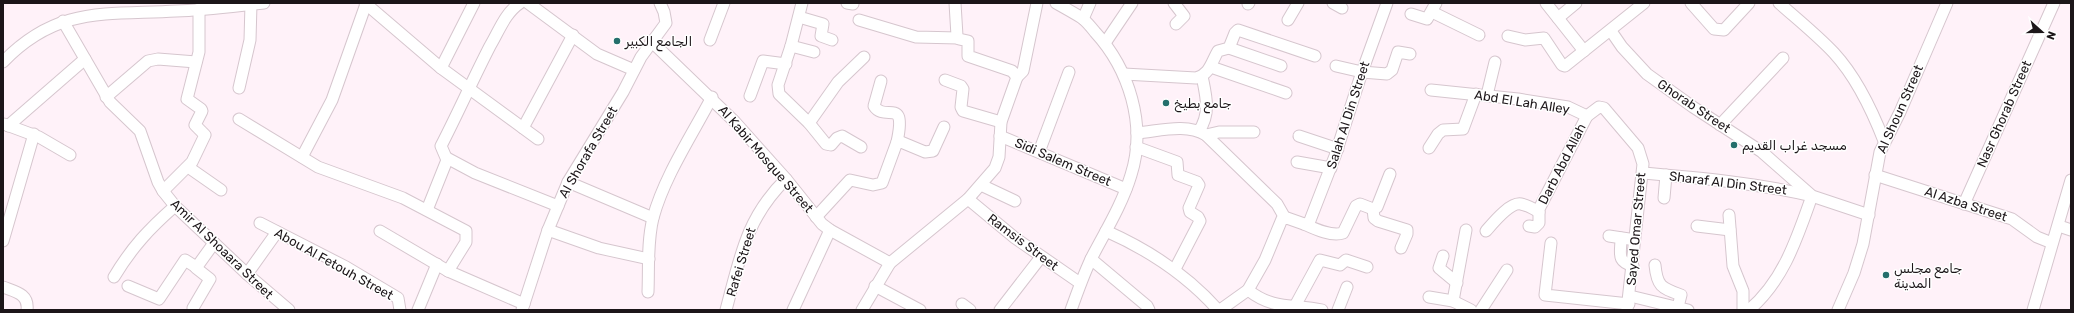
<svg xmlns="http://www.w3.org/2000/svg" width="2074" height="313" viewBox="0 0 2074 313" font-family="Rubik,'Noto Sans Arabic',sans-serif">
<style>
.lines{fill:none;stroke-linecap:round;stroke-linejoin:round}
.street-casing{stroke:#d6c6ce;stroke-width:13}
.street{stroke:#fff;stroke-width:11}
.poi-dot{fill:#246f6c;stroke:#fff;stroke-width:1.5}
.labels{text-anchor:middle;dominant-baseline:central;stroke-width:3;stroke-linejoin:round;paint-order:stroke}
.poi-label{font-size:13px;fill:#1c1619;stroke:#fff;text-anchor:start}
.street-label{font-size:13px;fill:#1c1619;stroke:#fff}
</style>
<rect width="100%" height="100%" fill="#fff2f9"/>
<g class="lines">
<g class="street-casing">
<g id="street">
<path d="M365,3l76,65 97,71"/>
<path d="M528,3l69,51 37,16"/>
<path d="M802,3l-11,43 -13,39 1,9 30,29 17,21 5,1 6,-7 5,-2 19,11"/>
<path d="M847,3l6,1"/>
<path d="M1056,3c9,5 18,10 26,15 5,4 9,9 13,14 34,37 52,93 36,143 -9,30 -26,57 -40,84 -8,17 -14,34 -20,51"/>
<path d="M1174,3l10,13 -8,8"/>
<path d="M1333,3l9,5"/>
<path d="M1546,3l38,48"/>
<path d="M1691,3l23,26 10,1 25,-27"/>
<path d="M1779,3c18,16 38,32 55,50 23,25 38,57 50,88"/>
<path d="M1248,4l1,-1"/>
<path d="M1432,12l47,23"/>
<path d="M1411,14l16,5 9,-16"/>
<path d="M799,17l24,7 -2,12 11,4"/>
<path d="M1558,18l18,-15"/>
<path d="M1083,19l7,-16"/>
<path d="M859,20l57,17 42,1"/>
<path d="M1288,20l10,-17"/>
<path d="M63,21l47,81 30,29 18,51 5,9 12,15 72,68 42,36"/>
<path d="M1611,31l11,16 25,27 46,33 69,45 50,44 57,19"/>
<path d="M1508,36l17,4 19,-2 18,27 3,1 79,-63"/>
<path d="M710,40l14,-37"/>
<path d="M651,41l84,81 51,57 36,45 8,6 60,33"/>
<path d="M1105,43l27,-40"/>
<path d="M791,46l23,6"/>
<path d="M1229,48l52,18"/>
<path d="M3,62c54,-56 102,-47 173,-51 29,-1 59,-5 88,-8"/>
<path d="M1336,66l26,6 25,2 5,-4 6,-18 12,2"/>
<path d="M1211,67l75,26"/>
<path d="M441,68l33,-65"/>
<path d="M1124,74l72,4c14,-4 15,-15 22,-27l11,-3 6,-15 3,-3 77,26"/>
<path d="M1017,77l6,-6 14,-68"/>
<path d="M945,80l16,6 2,3 -2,18 2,4 38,11"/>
<path d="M881,81l-7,25c11,17 33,-11 23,36"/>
<path d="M239,88l11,-48 1,-36"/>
<path d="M1431,90l87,9 50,8 19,9 12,-9 5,1 34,40 5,16 -16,146"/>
<path d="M1487,95l8,-33"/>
<path d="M750,96l13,-35 23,3"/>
<path d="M106,97l42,-36 10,-2 38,3"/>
<path d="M239,119l79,48 85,31 63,33v11l-18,29"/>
<path d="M809,123l29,-41 26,-25"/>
<path d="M4,124l35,13 31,18"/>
<path d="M1720,125l63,-67"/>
<path d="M8,126l77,-67"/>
<path d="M523,128l50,-93"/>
<path d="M1199,131c12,-18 7,-35 3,-55"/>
<path d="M1137,133c23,-2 49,-10 69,2l71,69 8,14"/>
<path d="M1206,135l13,-3h35"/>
<path d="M1000,136l126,53"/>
<path d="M1299,136l39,13"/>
<path d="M1136,147l41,15 1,13 19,7 2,3 -10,23 1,4 8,5 2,4 -25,48"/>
<path d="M1429,148l9,-14 5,-4 20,-1 13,-35"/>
<path d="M1039,152l30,-80"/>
<path d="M302,157l30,-57 34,-96"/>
<path d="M447,158l28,15 83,33"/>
<path d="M1297,162l34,6"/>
<path d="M188,167l33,23"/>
<path d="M1643,173c56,5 114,10 169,23 -15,42 -28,84 -63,114"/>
<path d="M1875,175l137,44 25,18 15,6"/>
<path d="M568,182l85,36"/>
<path d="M981,185l34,16"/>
<path d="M163,191l29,-29 13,-27 -10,-10 7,-14 -1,-2 -14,-10 12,-47v-43"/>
<path d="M1664,198l2,-23"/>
<path d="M968,199l47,39 65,45"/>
<path d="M1964,204l90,-201"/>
<path d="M1373,209l1,9 4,3 29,9v4l-6,14"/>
<path d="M427,210l20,-50 -6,-14c17,-33 32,-67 49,-100 9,-15 15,-33 30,-43"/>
<path d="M1729,215l4,51 10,25v19"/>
<path d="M816,217l34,-37 23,5 9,-2 15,-41h4l24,10 8,-1 11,-24"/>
<path d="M260,223l86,44 52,31 2,12"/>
<path d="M1304,224c11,5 28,13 39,9l13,-27 4,-2 13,5 4,-2 13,-33"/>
<path d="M1529,226l6,1 4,-4v-14l48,-93"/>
<path d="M1697,226l33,4"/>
<path d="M2059,226l12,4"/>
<path d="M548,230l51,18 50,11"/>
<path d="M380,231l68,40 76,33"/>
<path d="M1106,231c43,19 80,43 112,79"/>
<path d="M1486,231c7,-8 24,-29 35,-27 6,1 13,5 18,8"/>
<path d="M1609,236l20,3"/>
<path d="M1621,238c0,16 -5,23 12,28"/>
<path d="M3,241l31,-107"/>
<path d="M1551,243l-6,52 84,9"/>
<path d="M1443,256l-4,12 18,15"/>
<path d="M1091,259l56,47 2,4"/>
<path d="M1655,265c2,22 7,23 26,30l-3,12"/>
<path d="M247,274l30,-42"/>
<path d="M114,277c18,-30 35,-48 61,-71"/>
<path d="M128,286l31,13 26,-39 11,7"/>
<path d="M875,286l45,24"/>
<path d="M3,287c13,5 26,7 24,23"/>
<path d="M1248,290c25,20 45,14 74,20"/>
<path d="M648,292c1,-24 -1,-50 5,-74 11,-41 39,-83 59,-121"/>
<path d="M1630,296l58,14"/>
<path d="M1429,297l24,4 18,9"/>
<path d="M1453,301l13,-71"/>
<path d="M962,304l8,6"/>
<path d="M1295,306l25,-46 20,5 6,-5 21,7"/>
<path d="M193,308l17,-29 -14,-11 18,-25"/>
<path d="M418,310l19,-46"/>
<path d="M522,310l26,-80 20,-48 55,-90 18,-35 25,-34 -2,-11 -4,-9"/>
<path d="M726,310c14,-52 20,-92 60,-131"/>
<path d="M793,310l37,-80"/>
<path d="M862,310l28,-47 78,-64 27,-31 4,-11 2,-35 16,-45 -5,-6 -44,-15v-15l-9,-2 -2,-3 -2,-33"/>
<path d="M1000,310l41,-53"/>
<path d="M1220,310l28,-20 17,-30 17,-41 5,-1 17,6 5,-1 26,-67 27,-84 25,-69"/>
<path d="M1338,310l9,-23"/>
<path d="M1481,310l26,-40"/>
<path d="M1838,310l16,-37 9,-29 17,-92 20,-40 47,-109"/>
<path d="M2033,310l38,-130"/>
</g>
</g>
<use href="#street" class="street"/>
</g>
<g class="poi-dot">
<circle cx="617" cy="41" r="4"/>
<circle cx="1166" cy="103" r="4"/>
<circle cx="1734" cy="145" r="4"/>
<circle cx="1886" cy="275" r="4"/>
</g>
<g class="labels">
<g class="poi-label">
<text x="625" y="41">الجامع الكبير</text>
<text x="1174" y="103">جامع بطيخ</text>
<text x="1742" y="145">مسجد غراب القديم</text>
<text x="1894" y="268">جامع مجلس<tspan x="1894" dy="15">المدينة</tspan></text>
</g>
<g class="street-label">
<text transform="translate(1522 102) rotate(9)">Abd El Lah Alley</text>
<text transform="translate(1694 106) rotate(34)">Ghorab Street</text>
<text transform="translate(1900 109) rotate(-66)">Al Shoun Street</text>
<text transform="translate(2004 114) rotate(-66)">Nasr Ghorab Street</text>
<text transform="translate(1348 115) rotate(-72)">Salah Al Din Street</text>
<text transform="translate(588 152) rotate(-60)">Al Shorafa Street</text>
<text transform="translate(766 159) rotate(49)">Al Kabir Mosque Street</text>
<text transform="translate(1063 162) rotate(23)">Sidi Salem Street</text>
<text transform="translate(1562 164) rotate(-63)">Darb Abd Allah</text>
<text transform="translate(1728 183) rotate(7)">Sharaf Al Din Street</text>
<text transform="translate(1966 204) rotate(18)">Al Azba Street</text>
<text transform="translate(1636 229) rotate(-85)">Sayed Omar Street</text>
<text transform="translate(1023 242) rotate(37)">Ramsis Street</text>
<text transform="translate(222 249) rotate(44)">Amir Al Shoaara Street</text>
<text transform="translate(741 262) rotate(-73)">Rafei Street</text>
<text transform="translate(334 264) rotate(29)">Abou Al Fetouh Street</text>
</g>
</g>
<rect width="2074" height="313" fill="none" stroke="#1c1619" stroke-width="8"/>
<g transform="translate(2042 32) rotate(111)" stroke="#ffffff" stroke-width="3" paint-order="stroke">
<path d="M0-3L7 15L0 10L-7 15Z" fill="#1c1619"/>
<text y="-6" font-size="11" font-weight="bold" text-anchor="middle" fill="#1c1619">N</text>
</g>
</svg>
